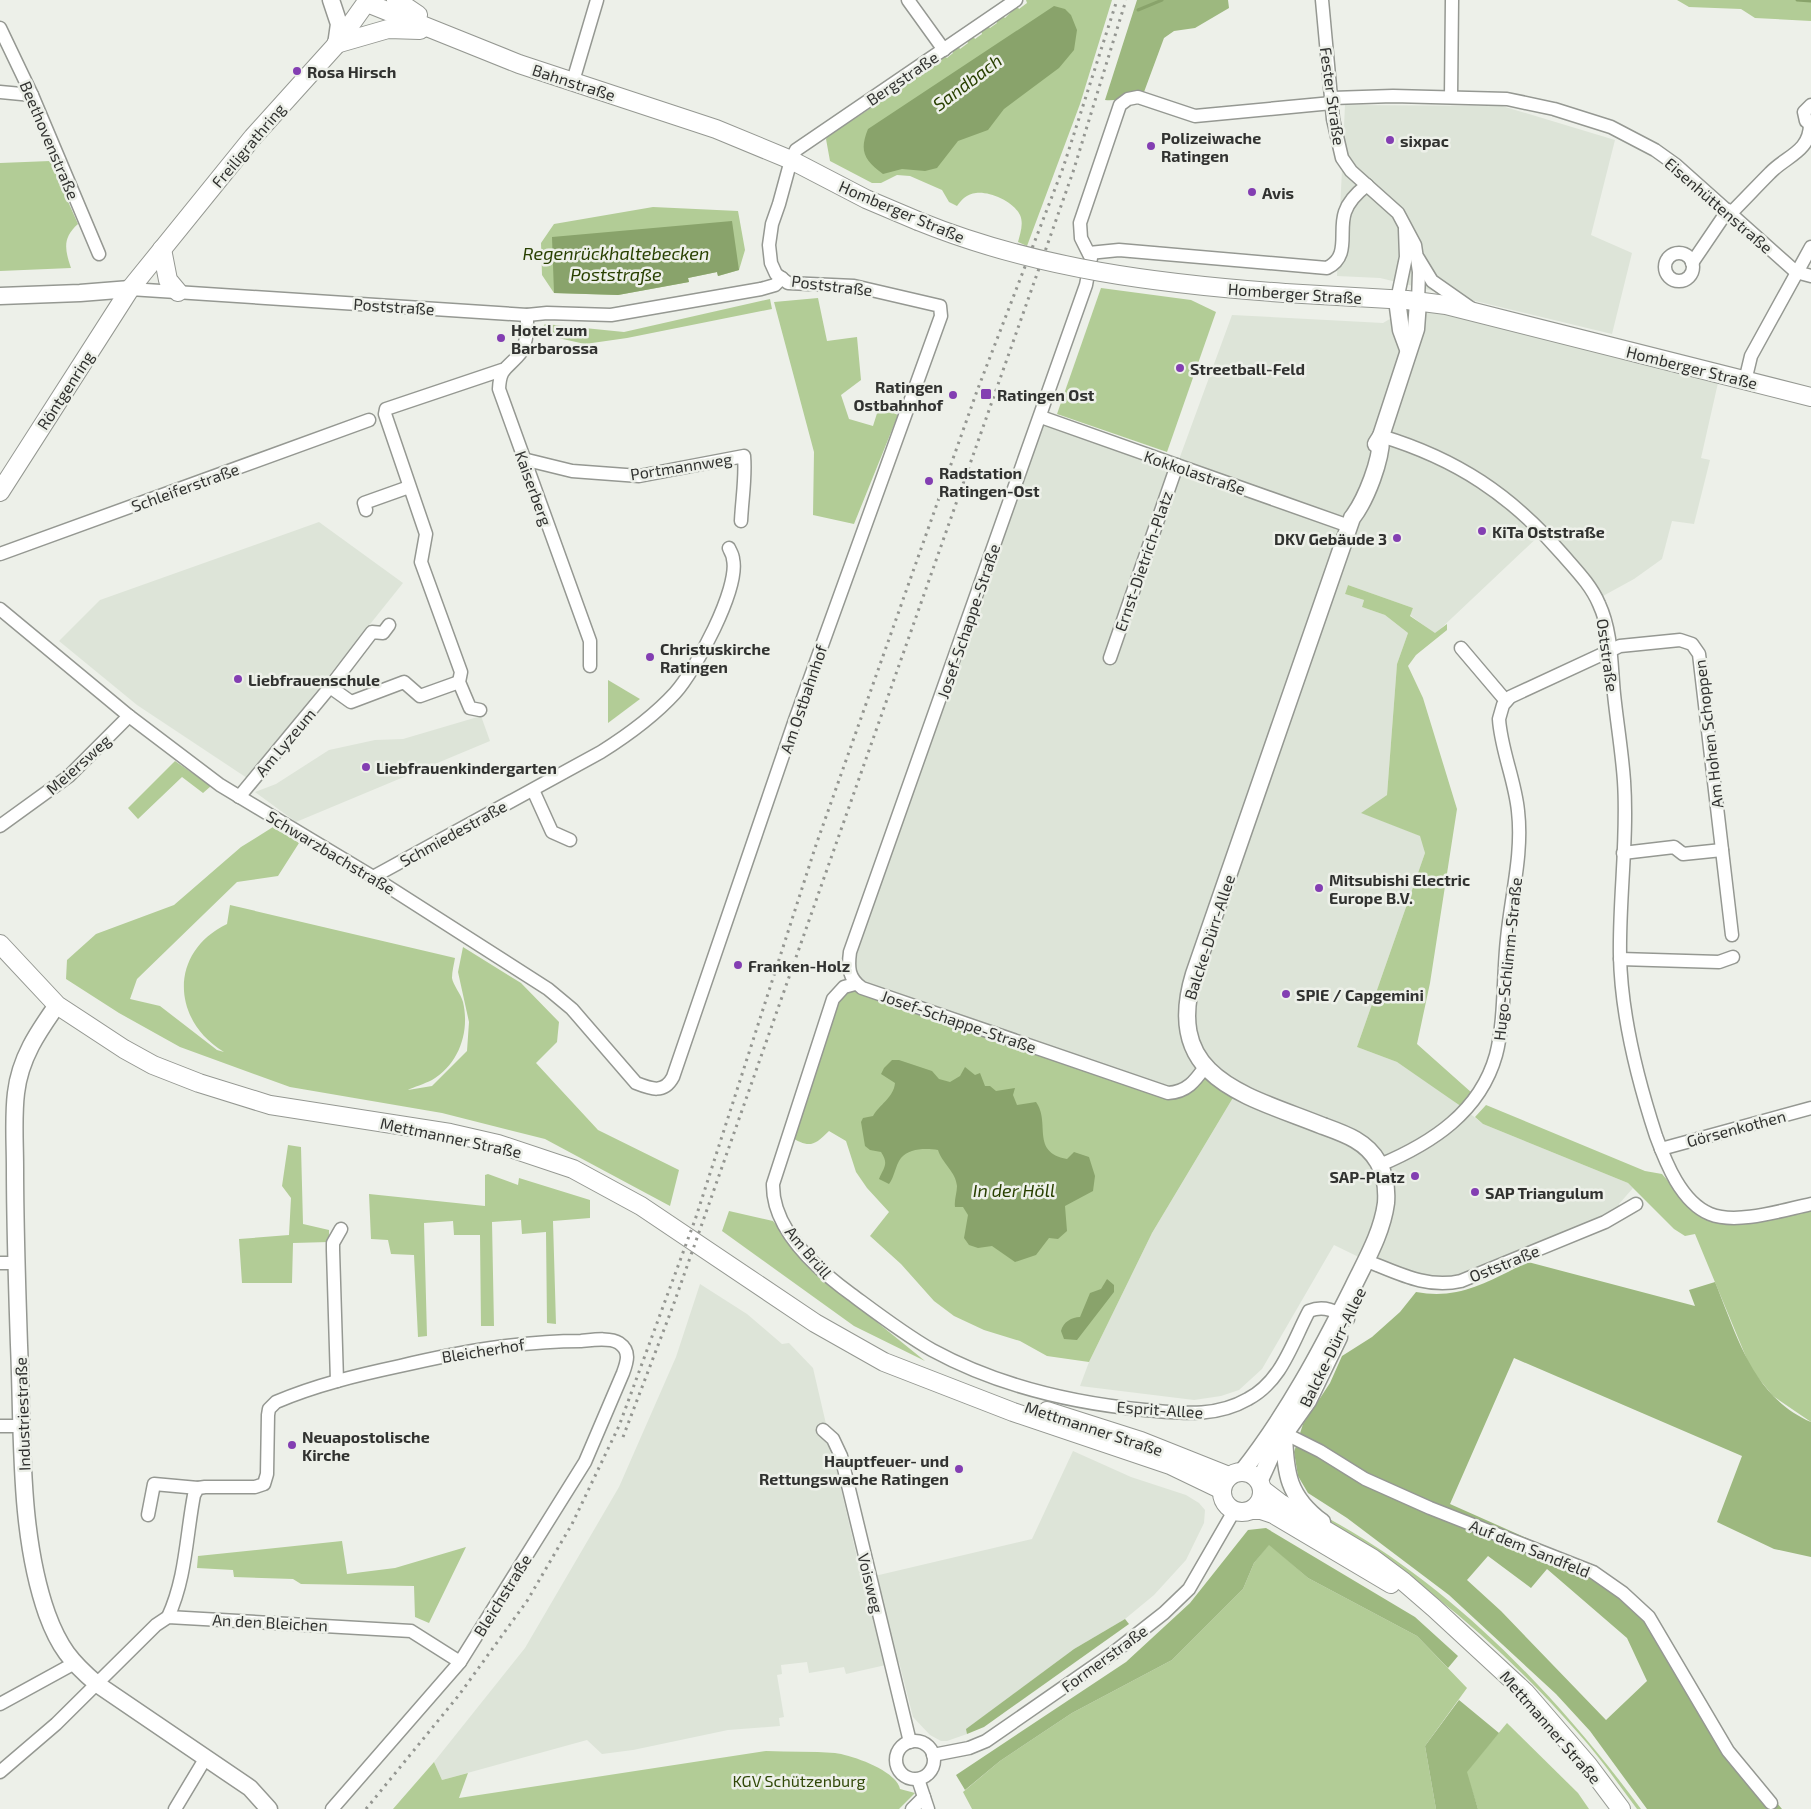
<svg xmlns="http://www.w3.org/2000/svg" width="1811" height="1809" viewBox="0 0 1811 1809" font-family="'Exo 2',sans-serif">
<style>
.built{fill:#dde4d8}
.green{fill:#b2cc96}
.forest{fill:#9db87f;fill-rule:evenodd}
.water{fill:#89a36b}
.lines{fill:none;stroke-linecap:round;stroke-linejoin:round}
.stream{stroke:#89a36b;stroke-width:3}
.minor-casing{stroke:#959892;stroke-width:15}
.tertiary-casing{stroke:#959892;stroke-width:19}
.secondary-casing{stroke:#959892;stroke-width:20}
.minor{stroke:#fff;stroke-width:12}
.tertiary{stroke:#fff;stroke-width:16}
.secondary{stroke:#fff;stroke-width:18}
.rail{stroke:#949691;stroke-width:3;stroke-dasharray:2.5 5;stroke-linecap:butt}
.secondary-bridge-casing{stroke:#959892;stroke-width:20;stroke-linecap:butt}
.secondary-bridge{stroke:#fff;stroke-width:18}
.poi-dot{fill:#833eb2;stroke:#edf0e9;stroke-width:2}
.labels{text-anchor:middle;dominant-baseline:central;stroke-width:5;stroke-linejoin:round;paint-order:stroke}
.poi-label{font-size:16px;font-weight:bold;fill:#313230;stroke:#edf0e9;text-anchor:start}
.street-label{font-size:16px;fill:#313230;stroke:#edf0e9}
.park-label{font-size:16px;fill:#304808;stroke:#edf0e9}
.water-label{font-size:18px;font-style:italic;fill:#294000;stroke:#edf0e9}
</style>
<rect width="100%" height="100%" fill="#edf0e9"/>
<g class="built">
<path d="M1345,105l157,1 113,34 -24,95 41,18 -20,81 -232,-56 -43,-2z"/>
<path d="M1418,302l302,72 -19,84 9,2 -16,64 -22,-3 -10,38 -28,20 -31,17 -9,-2 -51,-62 -108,102 -25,-19 3,-7 -65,-23 -3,9 19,6 -2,7 23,8 23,18 -11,31 -10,131 -25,18 59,23 4,17 -68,194 40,15 52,35 34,27 145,59 5,5 -14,16 3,7 -176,74 -79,-24 -33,-16 -72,124 -23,21 -18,6 -27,4 -114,-14 9,-24 63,-129 85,-142 -61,2 -314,-105 -12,-36 191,-535 136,48 55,-150 151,8z"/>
<path d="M319,522l84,61 -156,195 -110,-73 -78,-64 41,-41z"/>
<path d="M481,716l9,25 -194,81 -41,-30 21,-8 53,-34 46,-10 28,-1z"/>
<path d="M700,1284l47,30 35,30 7,-1 24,25 49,211 170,-40 41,-88 58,26 55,18 13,8 6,7 -1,13 -18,37 -32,35 -29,24 -51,30 -107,80v5l-20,7h-6l-11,-6 -17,-18 -14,-55 -53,12 -2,-7 -35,6 -2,-11 -26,3 1,9 -5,1 7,42 -5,1 1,8 -52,4 -95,20 -31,4 -15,-14 -145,40 -8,-18 91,-114 94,-161 57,-130z"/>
</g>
<g class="green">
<path d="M1026,0h86l-32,104 -53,142 -9,-4c2,-8 6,-18 2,-27 -6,-13 -30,-24 -44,-22 -9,1 -14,6 -19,13l-8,-4 -7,-12 -32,-14 -13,-1 -16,8h-9l-42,-22 -4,-22 2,-3 49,-32 -2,-3 8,-5 3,2 8,-5 -1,-3 16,-8 -2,-4 7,-4 2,3 7,-4 -2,-3 8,-5 3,3 6,-5 -1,-3 7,-5 3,3 6,-5 -1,-3 6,-5 2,4 8,-6 -2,-3 7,-4 2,3 7,-5 -1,-4 6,-5 3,3 7,-5 -1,-3 6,-5 3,3 12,-12 2,3 8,-6z"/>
<path d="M1677,0h134v21l-56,-3 -14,-9 -52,-2z"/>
<path d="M50,161l28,63c-16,14 -13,26 -7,44l-71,3v-108z"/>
<path d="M653,207l85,4 7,39 -6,20 -21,6 -1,-4 -29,6 1,4 -71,13 -64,-2 -12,-18 -1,-32 13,-19z"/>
<path d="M1101,288l90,12 25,12 -49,140 -110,-38z"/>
<path d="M818,298l9,43 30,-4 4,43 -20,15 8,24 24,7 6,-19 19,8 -44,109 -41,-9 1,-63 -40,-150z"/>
<path d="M770,299l2,10 -145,29 -42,6 -36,-8 -8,-7 4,-5 79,8z"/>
<path d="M1348,585l65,23 -3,8 25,17 12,-9v6l-31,25 -8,11 15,32 34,111 -27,174 -13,61 55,49 -10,14 -65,-45 -40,-15 68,-194 -5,-17 -59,-23 26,-18 10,-131 11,-31 -23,-18 -23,-8 2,-7 -19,-6z"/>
<path d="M608,680l32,19 -32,24z"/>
<path d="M175,761l36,25 -8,7 -21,-16 -44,42 -10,-11z"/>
<path d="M273,827l26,16 -21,33 -41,6 -100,97 -7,20 30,7 57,44 7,2c-53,-32 -55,-100 3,-128l3,-19 225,53c-1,6 -3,13 -3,20 1,7 9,16 11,24 7,30 -4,62 -31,78 -8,4 -18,7 -24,10l24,-4 35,-35 2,-29 -11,-50 5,-25 58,36 38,39 -2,20 -21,21 62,67 81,40 -9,36 -125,-67 -103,-26 -152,-26 -110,-40 -61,-34 -53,-34 1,-19 29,-26 78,-29 67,-58z"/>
<path d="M855,984l313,109 37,-26 32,24 -85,142 -63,129 -42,-6 -27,-15 -36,-11 -30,-14 -20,-15 -33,-37 -31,-28 19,-24 -22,-24 -11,-16 -10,-31 -17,-10c-16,16 -20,17 -40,5l42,-130z"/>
<path d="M1486,1105l159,66 17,3 35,40 20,2 94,-12v218l-38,-26 -22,-27 -56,-135 -10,2 -11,-7 -46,-46 -145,-59 -8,-7z"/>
<path d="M288,1145l13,2 2,77 26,6v12l-36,1 -1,40h-50l-3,-44 50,-4 2,-37 -9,-12z"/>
<path d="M488,1174l30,11 1,-7 71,22v18l-37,3 3,103 -9,-1 -1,-91 -24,2 -1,-14 -29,2 2,104h-13l-1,-91h-26l-1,-14 -29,2 3,113 -9,1 -4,-82 -23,-1 -3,-14 -17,-1 -2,-45 116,12v-31z"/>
<path d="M729,1211l44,10 37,47 115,93 -71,-35 -132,-95z"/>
<path d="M1324,1516c127,68 232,178 317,293h-4c-19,-25 -37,-52 -58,-75 -74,-85 -160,-158 -256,-215z"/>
<path d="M342,1541l5,33 48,-6 71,-21 -37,76 -14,-6 -1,-31 -113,-2 -8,-5 -59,-2 -1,-7 -36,-2 1,-12z"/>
<path d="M1269,1544l39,34 109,58 50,52 -42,58 11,63h-464l-9,-17 37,-31 72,-48 100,-53 71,-71 11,-26z"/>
<path d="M1507,1723l71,70 11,16h-111l-12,-37z"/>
<path d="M766,1751c23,1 46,0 69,2 17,2 62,18 65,36l15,4 -16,16h-506l41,-47 8,18 26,-7 -9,25z"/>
</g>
<g class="forest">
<path d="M1137,0h91l1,8 -34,20 -21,3 -10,7 -20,54c-15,-1 -20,10 -39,8z"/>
<path d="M1528,1262l167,44 -6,-16 26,-8c22,54 38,115 96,140v135l-37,-8 -57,-27 25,-66 -228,-98 -64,146 81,36 64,26 30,21 104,158 53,64h-135l-57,-78 -34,-37 -107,-99 -102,-77 -39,-25 -10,-17 -4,-24 9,-28 27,-41 12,-27 30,-19 28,-25 16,-20c45,8 72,-11 112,-30zM1488,1556l43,32 16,-19 80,69 20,43 -41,39 -105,-109 -34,-31z"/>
<path d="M1266,1528l149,89 43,39 -10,12 -31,-32 -109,-58 -39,-33 -15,18 -11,26 -71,71 -100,53 -72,48 -35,29 -9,-15 170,-113 64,-59 58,-73z"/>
<path d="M1125,1619l4,5 -145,103 -17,7 -1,-5 108,-80z"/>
<path d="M1459,1700l40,33 -32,39 11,37h-42l-11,-63z"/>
</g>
<g class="water">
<path d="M1054,6l11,3 6,6 6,15 -3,20 -15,18 -55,41 -16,21 -30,11 -21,27 -12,3 -23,-2 -19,5c-19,-14 -24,-23 -15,-45z"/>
<path d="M732,221l7,49 -21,6 -1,-4 -29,6 1,4 -71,13 -64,-2 -2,-56z"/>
<path d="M892,1060h7l33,11 7,8 11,3 10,-6 5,-9 10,8 5,-2 5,13h5l6,5 19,-3 -2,7 4,10 19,-3c15,21 -6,50 31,57l7,-7 15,5 6,19 -2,15 -28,15 2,25 -9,8 -9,-1 -13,17 -21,7 -23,-16 -14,2 -9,-3 -5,-7 4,-23 -5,-8h-8c-1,-7 2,-14 2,-21 -1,-14 -15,-23 -19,-36 -12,-2 -29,-2 -37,8 -6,8 -6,18 -12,26l-10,-5c5,-12 10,-15 2,-27l-11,-2 -5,-4 -4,-24 2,-4 10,-2c6,-11 21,-19 22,-33l-14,-9 3,-6z"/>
<path d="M1107,1279l7,6v7l-37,48 -13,-1 -3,-8c2,-9 11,-14 19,-14l10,-24 11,-4z"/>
</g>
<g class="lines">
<g class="stream">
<path d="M1797,0l14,1"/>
<path d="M1138,10l24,-10"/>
</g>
<g class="minor-casing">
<g id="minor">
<path d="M908,0l36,50"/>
<path d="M1322,0l11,119 9,39 9,13 47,42 17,32 4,27 -1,30"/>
<path d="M0,28l32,67 67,159"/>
<path d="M573,81l24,-81"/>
<path d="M0,92l32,3"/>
<path d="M1451,97l1,-97"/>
<path d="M1332,98l61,-2 114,3 47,10 57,18 44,23 21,15 120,107 15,4"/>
<path d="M1811,105l-7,7 2,9 5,3"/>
<path d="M1731,213c13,-13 26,-27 39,-40 16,-17 40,-21 40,-49"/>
<path d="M1089,253l30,-3 208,18c24,-12 11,-36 18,-56 4,-12 13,-20 22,-27"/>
<circle cx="1679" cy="267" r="14"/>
<path d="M1418,258l14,23 40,28"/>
<path d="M1692,263l36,-53"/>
<path d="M130,289l397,26 20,-2 64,2 150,-26 14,-4 7,-7"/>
<path d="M1397,300l9,-43 -1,-28"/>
<path d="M527,315c0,14 1,31 -10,42 -12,13 -17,12 -18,32l91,252v25"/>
<path d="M1745,381l6,-25 60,-109"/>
<path d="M1041,417l308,109"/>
<path d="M1381,436c76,23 130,59 182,119 13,15 28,30 36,49 13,28 12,60 15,90 3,29 8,58 10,87 4,58 -5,116 -4,174 1,61 17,123 36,181 10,27 25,66 54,78 27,11 73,-4 101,-10"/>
<path d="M523,459l49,12 67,5 105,-20c2,21 -2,43 -3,65"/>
<path d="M366,510l-2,-7 45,-16"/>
<path d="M0,554l369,-134"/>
<path d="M0,609l129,107 91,69 153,92 175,112 24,20 64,74c15,6 28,11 37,-6l122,-357 146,-404 -1,-10 -86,-20 -66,-3 -12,-9 -5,-11 -2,-18 3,-21 7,-20 12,-44 5,-10 220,-150"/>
<path d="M1461,648l45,53"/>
<path d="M1110,658l67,-193"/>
<path d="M330,687l21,15 53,-20 16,14 39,-14"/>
<path d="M480,710l-10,-2 -11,-26 2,-10 -40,-110 5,-28 -41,-120 1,-5 116,-39"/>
<path d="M533,790l19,42 18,8"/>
<path d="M239,797l91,-110 42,-55 11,1 6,-8"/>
<path d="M0,826l69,-50 60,-60"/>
<path d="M1623,853l51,-6 9,7 39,-4"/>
<path d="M373,877l228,-125c27,-17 53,-36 74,-59 20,-22 65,-105 58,-134 0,-4 -3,-8 -4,-11"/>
<path d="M1620,959l99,3 14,-5"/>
<path d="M855,984l-11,3 -11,12 -60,185c-1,46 45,86 78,110 27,20 53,40 81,56 66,36 140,53 213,60 36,3 70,8 103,-11 34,-18 44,-56 61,-88 15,-6 27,0 39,8"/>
<path d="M1205,1067c-10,14 -18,25 -37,26l-306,-105c-14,-10 -14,-21 -12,-36l236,-667 5,-27 -10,-20 -1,-15 40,-118 8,-6 10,-2 57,19 137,-13"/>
<path d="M1661,1149l150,-41"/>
<path d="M1380,1165c52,-22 100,-53 116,-110 9,-34 7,-81 11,-116 4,-43 16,-85 11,-128 -3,-31 -17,-61 -19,-92l4,-14 7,-8 110,-51 60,-6 12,4 7,10 33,281"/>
<path d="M1367,1261c31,12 60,28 94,20l144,-59 31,-18"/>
<path d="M0,1263h16"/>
<path d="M337,1381l-4,-131v-7l8,-14"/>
<path d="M0,1426h23"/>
<path d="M823,1430l10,9 8,17 69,286"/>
<path d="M1284,1433l36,18 45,28 65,29 163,64 30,21 26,24 79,134 43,52"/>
<path d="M148,1515l6,-31 44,4"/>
<path d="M168,1617c18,-39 18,-80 26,-122l4,-7 7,-1h50l9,-3 3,-10 1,-59 1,-6 7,-7c40,-17 82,-27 124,-36 60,-14 119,-25 181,-25 11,-1 29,-4 38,2 12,8 8,19 4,30l-38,89 -125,200 -128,147"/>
<path d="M0,1704l73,-40"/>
<circle cx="915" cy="1760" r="19"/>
<path d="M933,1755l36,-7 17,-7 127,-88 51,-40 25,-24 45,-78"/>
<path d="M0,1772l56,-48 100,-99 12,-8 243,14 49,31"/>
<path d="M918,1779l10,30"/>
<path d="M175,1809l30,-50"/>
<path d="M912,1809l12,-12"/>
</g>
</g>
<g class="tertiary-casing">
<g id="tertiary">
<path d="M331,0l8,24 -3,21"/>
<path d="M0,296l80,-3 50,-4"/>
<path d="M1397,300l4,30 7,19"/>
<path d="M1376,444l5,-8 35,-107 2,-27"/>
<path d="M57,1005c-19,27 -37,53 -41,88 -3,24 -1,50 -1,75 0,59 2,118 4,177 4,87 -1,187 28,269 12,33 24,48 50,70l153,104 19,21"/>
<path d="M1284,1433c1,40 4,64 38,89"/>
<path d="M1242,1472c45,-57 79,-121 111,-185 13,-27 29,-54 33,-84 1,-14 -1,-29 -8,-41 -12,-21 -33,-28 -55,-36 -77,-31 -161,-47 -129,-152l158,-456c14,-18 30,-59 29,-82"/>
<path d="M1259,1482l15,-33 34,-48 31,-64"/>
</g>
</g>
<g class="secondary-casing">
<g id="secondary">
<path d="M396,0l22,15"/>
<path d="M367,3l152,61 197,65 75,31 75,39 52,22"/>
<path d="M336,44l52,-15 32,1"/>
<path d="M162,249l6,31 10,12"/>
<path d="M1285,293l122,7 39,5 365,92"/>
<path d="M0,492l130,-203 123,-152 83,-92 32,-45"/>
<path d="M0,944l57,61 67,44 29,16 46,18 71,22 180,28 48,11 75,25 68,37 174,117 69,39 129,50 157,53 52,25"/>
<path d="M1047,1411l94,30 88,35"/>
<circle cx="1242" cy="1492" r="20"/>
<path d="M1263,1490l17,13 92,55 32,24 30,26 91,84 63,73 33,44"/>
<path d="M1252,1510h9l12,4 118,70"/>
</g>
</g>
<use href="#minor" class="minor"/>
<use href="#tertiary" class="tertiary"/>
<use href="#secondary" class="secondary"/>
<g class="rail">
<path d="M623,1437l50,-131 400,-1134 53,-172"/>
<path d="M366,1809l93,-114 68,-94 45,-77 47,-98 76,-206 121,-375 161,-454 86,-223 54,-168"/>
</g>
<g class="secondary-bridge-casing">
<path id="secondary-bridge" d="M918,221c118,48 242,63 367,72"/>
</g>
<use href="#secondary-bridge" class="secondary-bridge"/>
</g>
<g class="poi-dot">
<circle cx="297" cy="71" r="5"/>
<circle cx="1390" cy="140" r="5"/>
<circle cx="1151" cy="146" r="5"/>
<circle cx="1252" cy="192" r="5"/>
<circle cx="501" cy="338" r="5"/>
<circle cx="1180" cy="368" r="5"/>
<rect x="980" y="388" width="12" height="12" rx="2.5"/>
<circle cx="953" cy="395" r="5"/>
<circle cx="929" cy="481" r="5"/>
<circle cx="1482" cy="531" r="5"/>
<circle cx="1397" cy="538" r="5"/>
<circle cx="650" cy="657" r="5"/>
<circle cx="238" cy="679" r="5"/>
<circle cx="366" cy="767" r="5"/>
<circle cx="1319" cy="888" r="5"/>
<circle cx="738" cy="965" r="5"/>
<circle cx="1286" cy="994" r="5"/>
<circle cx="1415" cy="1176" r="5"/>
<circle cx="1475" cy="1192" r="5"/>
<circle cx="292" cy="1445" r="5"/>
<circle cx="959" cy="1469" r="5"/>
</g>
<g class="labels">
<g class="poi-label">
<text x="307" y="71">Rosa Hirsch</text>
<text x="1161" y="137">Polizeiwache<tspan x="1161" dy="18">Ratingen</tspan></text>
<text x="1400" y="140">sixpac</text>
<text x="1262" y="192">Avis</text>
<text x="511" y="329">Hotel zum<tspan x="511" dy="18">Barbarossa</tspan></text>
<text x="1190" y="368">Streetball-Feld</text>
<text x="943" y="386" text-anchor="end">Ratingen<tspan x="943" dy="18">Ostbahnhof</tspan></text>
<text x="997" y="394">Ratingen Ost</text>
<text x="939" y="472">Radstation<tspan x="939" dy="18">Ratingen-Ost</tspan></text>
<text x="1492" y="531">KiTa Oststraße</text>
<text x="1387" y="538" text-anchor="end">DKV Gebäude 3</text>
<text x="660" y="648">Christuskirche<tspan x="660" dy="18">Ratingen</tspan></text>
<text x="248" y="679">Liebfrauenschule</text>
<text x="376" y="767">Liebfrauenkindergarten</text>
<text x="1329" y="879">Mitsubishi Electric<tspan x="1329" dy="18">Europe B.V.</tspan></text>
<text x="748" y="965">Franken-Holz</text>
<text x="1296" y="994">SPIE / Capgemini</text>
<text x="1405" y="1176" text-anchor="end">SAP-Platz</text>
<text x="1485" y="1192">SAP Triangulum</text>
<text x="302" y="1436">Neuapostolische<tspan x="302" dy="18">Kirche</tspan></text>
<text x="949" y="1460" text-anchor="end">Hauptfeuer- und<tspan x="949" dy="18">Rettungswache Ratingen</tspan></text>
</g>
<g class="street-label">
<text transform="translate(902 78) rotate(-34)">Bergstraße</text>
<text transform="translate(574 82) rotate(18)">Bahnstraße</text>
<text transform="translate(1333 96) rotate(82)">Fester Straße</text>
<text transform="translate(50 140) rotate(67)">Beethovenstraße</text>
<text transform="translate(248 145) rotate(-50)">Freiligrathring</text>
<text transform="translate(1719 205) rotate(41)">Eisenhüttenstraße</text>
<text transform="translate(902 211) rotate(23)">Homberger Straße</text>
<text transform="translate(832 285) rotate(7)">Poststraße</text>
<text transform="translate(1295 293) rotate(4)">Homberger Straße</text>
<text transform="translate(394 306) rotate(4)">Poststraße</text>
<text transform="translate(1692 367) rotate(14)">Homberger Straße</text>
<text transform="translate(65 390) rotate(-57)">Röntgenring</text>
<text transform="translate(681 466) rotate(-9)">Portmannweg</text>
<text transform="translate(1195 472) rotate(19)">Kokkolastraße</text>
<text transform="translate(185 487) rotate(-20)">Schleiferstraße</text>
<text transform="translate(534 488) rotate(70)">Kaiserberg</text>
<text transform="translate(1143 561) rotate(-71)">Ernst-Dietrich-Platz</text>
<text transform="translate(968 621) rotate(-71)">Josef-Schappe-Straße</text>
<text transform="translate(1608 655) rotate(82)">Oststraße</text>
<text transform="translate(803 699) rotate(-71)">Am Ostbahnhof</text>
<text transform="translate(1708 734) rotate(-97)">Am Hohen Schoppen</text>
<text transform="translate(285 742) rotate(-50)">Am Lyzeum</text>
<text transform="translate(78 764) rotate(-42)">Meiersweg</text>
<text transform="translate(453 833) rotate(-29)">Schmiedestraße</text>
<text transform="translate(331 852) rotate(31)">Schwarzbachstraße</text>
<text transform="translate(1209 937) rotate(-72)">Balcke-Dürr-Allee</text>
<text transform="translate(1507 959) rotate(-84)">Hugo-Schlimm-Straße</text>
<text transform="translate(959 1021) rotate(19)">Josef-Schappe-Straße</text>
<text transform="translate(1736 1128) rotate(-15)">Görsenkothen</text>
<text transform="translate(451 1137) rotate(12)">Mettmanner Straße</text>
<text transform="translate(809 1252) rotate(50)">Am Brüll</text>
<text transform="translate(1504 1263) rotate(-22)">Oststraße</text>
<text transform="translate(1332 1347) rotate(-64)">Balcke-Dürr-Allee</text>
<text transform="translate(483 1350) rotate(-9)">Bleicherhof</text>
<text transform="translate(1160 1409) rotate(4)">Esprit-Allee</text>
<text transform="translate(22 1414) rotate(-92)">Industriestraße</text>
<text transform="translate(1094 1428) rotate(18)">Mettmanner Straße</text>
<text transform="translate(1530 1548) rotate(22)">Auf dem Sandfeld</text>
<text transform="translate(871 1583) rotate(76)">Voisweg</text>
<text transform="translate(502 1595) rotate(-58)">Bleichstraße</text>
<text transform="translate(270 1622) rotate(3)">An den Bleichen</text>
<text transform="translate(1104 1658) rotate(-36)">Formerstraße</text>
<text transform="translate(1551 1727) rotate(49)">Mettmanner Straße</text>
</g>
<g class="park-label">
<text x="799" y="1780">KGV Schützenburg</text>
</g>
<g class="water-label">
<text transform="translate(967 82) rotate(-37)">Sandbach</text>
<text x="616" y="253">Regenrückhaltebecken<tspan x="616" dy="21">Poststraße</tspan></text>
<text x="1014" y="1190">In der Höll</text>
</g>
</g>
</svg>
